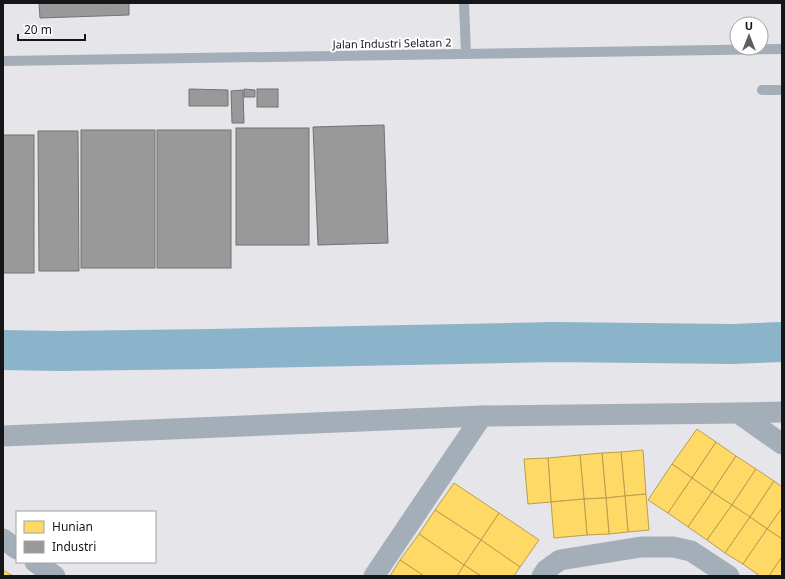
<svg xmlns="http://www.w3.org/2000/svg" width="785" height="579" viewBox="0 0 785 579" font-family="'Noto Sans',sans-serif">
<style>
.homes{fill:#ffd966;stroke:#b99e4f}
.industry{fill:#999;stroke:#727272}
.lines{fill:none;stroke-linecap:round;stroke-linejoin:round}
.river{stroke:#8bb3ca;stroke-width:40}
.lane{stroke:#a3aeb8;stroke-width:10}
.street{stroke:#a3aeb8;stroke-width:21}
.labels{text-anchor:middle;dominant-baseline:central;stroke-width:4;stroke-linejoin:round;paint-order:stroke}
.street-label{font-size:11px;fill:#161618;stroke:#fff}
</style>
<rect width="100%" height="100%" fill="#e5e5ea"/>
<g class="homes">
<path d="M697,429l19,13 -24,36 -20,-14z"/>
<path d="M716,442l20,14 -24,36 -20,-14z"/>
<path d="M643,450l3,44 -21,2 -4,-44z"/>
<path d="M621,452l4,44 -19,2 -4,-45z"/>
<path d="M602,453l4,45 -22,1 -4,-44z"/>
<path d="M580,455l4,44 -33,3 -3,-44z"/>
<path d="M736,456l20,13 -24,36 -20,-13z"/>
<path d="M548,458l3,44 -23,2 -4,-45z"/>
<path d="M672,464l20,14 -24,35 -20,-13z"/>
<path d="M756,469l18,12 -24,36 -18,-12z"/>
<path d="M692,478l20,14 -24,35 -20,-14z"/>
<path d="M774,481l8,6v21l-15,21 -17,-12z"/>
<path d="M454,483l45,30 -18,27 -46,-30z"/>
<path d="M712,492l20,13 -25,35 -19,-13z"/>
<path d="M646,494l3,36 -21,2 -3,-36z"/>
<path d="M625,496l3,36 -19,2 -3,-36z"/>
<path d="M606,498l3,36 -22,1 -3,-36z"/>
<path d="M584,499l3,36 -33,3 -3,-36z"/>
<path d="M732,505l18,12 -25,36 -18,-13z"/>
<path d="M782,508v31l-15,-10z"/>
<path d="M435,510l46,30 -17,25 -45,-31z"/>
<path d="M499,513l40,27 -19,27 -39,-27z"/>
<path d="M750,517l17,12 -24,35 -18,-11z"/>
<path d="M767,529l15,10v18l-13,19h-9l-17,-12z"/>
<path d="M419,534l45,31 -7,11h-33l-24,-16z"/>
<path d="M481,540l39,27 -6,9h-33l-17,-11z"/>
<path d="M782,557v19h-13z"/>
<path d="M400,560l24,16h-34z"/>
<path d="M464,565l17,11h-24z"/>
<path d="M3,570l10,6h-10z"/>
</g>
<g class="industry">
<path d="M39,3h90v12l-89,3z"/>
<path d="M189,89l39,1v16h-39z"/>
<path d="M244,89l11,1v7h-11z"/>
<rect x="257" y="89" width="21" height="18"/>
<path d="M243,90l1,33h-12l-1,-32z"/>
<path d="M384,125l4,118 -70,2 -5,-118z"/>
<rect x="236" y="128" width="73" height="117"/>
<rect x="81" y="130" width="74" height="138"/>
<rect x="157" y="130" width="74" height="138"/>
<path d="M38,131h40l1,140h-40z"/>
<rect x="3" y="135" width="31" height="138"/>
</g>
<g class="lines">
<path class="river" d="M3,350l57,1 151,-2 342,-7 179,2 50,-2"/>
<g class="lane">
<path d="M464,3l2,51"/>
<path d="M3,61l779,-12"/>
<path d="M762,90h20"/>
</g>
<g class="street">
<path d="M738,413l44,31"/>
<path d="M3,436l479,-20 256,-3 44,-1"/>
<path d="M3,539l14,10"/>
<path d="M35,562l20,14"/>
<path d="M374,576l108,-160"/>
<path d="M542,576l4,-6 14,-10 81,-13h32l18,4 38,25"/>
</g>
</g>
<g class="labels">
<g class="street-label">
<text transform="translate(392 43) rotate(-1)">Jalan Industri Selatan 2</text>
</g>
</g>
<rect width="785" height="579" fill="none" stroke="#161618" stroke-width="8"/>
<rect x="16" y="511" width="140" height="52" fill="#ffffff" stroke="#a2a2a3"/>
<rect x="24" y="521" width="20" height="12" fill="#ffd966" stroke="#a2a2a3"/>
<text x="52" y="531" font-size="12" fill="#161618">Hunian</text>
<rect x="24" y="541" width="20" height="12" fill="#999999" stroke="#a2a2a3"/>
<text x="52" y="551" font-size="12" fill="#161618">Industri</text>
<g transform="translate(749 36)"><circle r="19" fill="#ffffff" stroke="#a2a2a3"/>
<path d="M0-3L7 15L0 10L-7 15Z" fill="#5e5e62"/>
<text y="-6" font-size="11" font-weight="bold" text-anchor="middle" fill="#161618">U</text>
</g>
<path d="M18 34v6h67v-6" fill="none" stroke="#161618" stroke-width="2"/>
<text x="24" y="34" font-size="12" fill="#161618" stroke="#ffffff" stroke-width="3" paint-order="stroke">20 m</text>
</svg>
